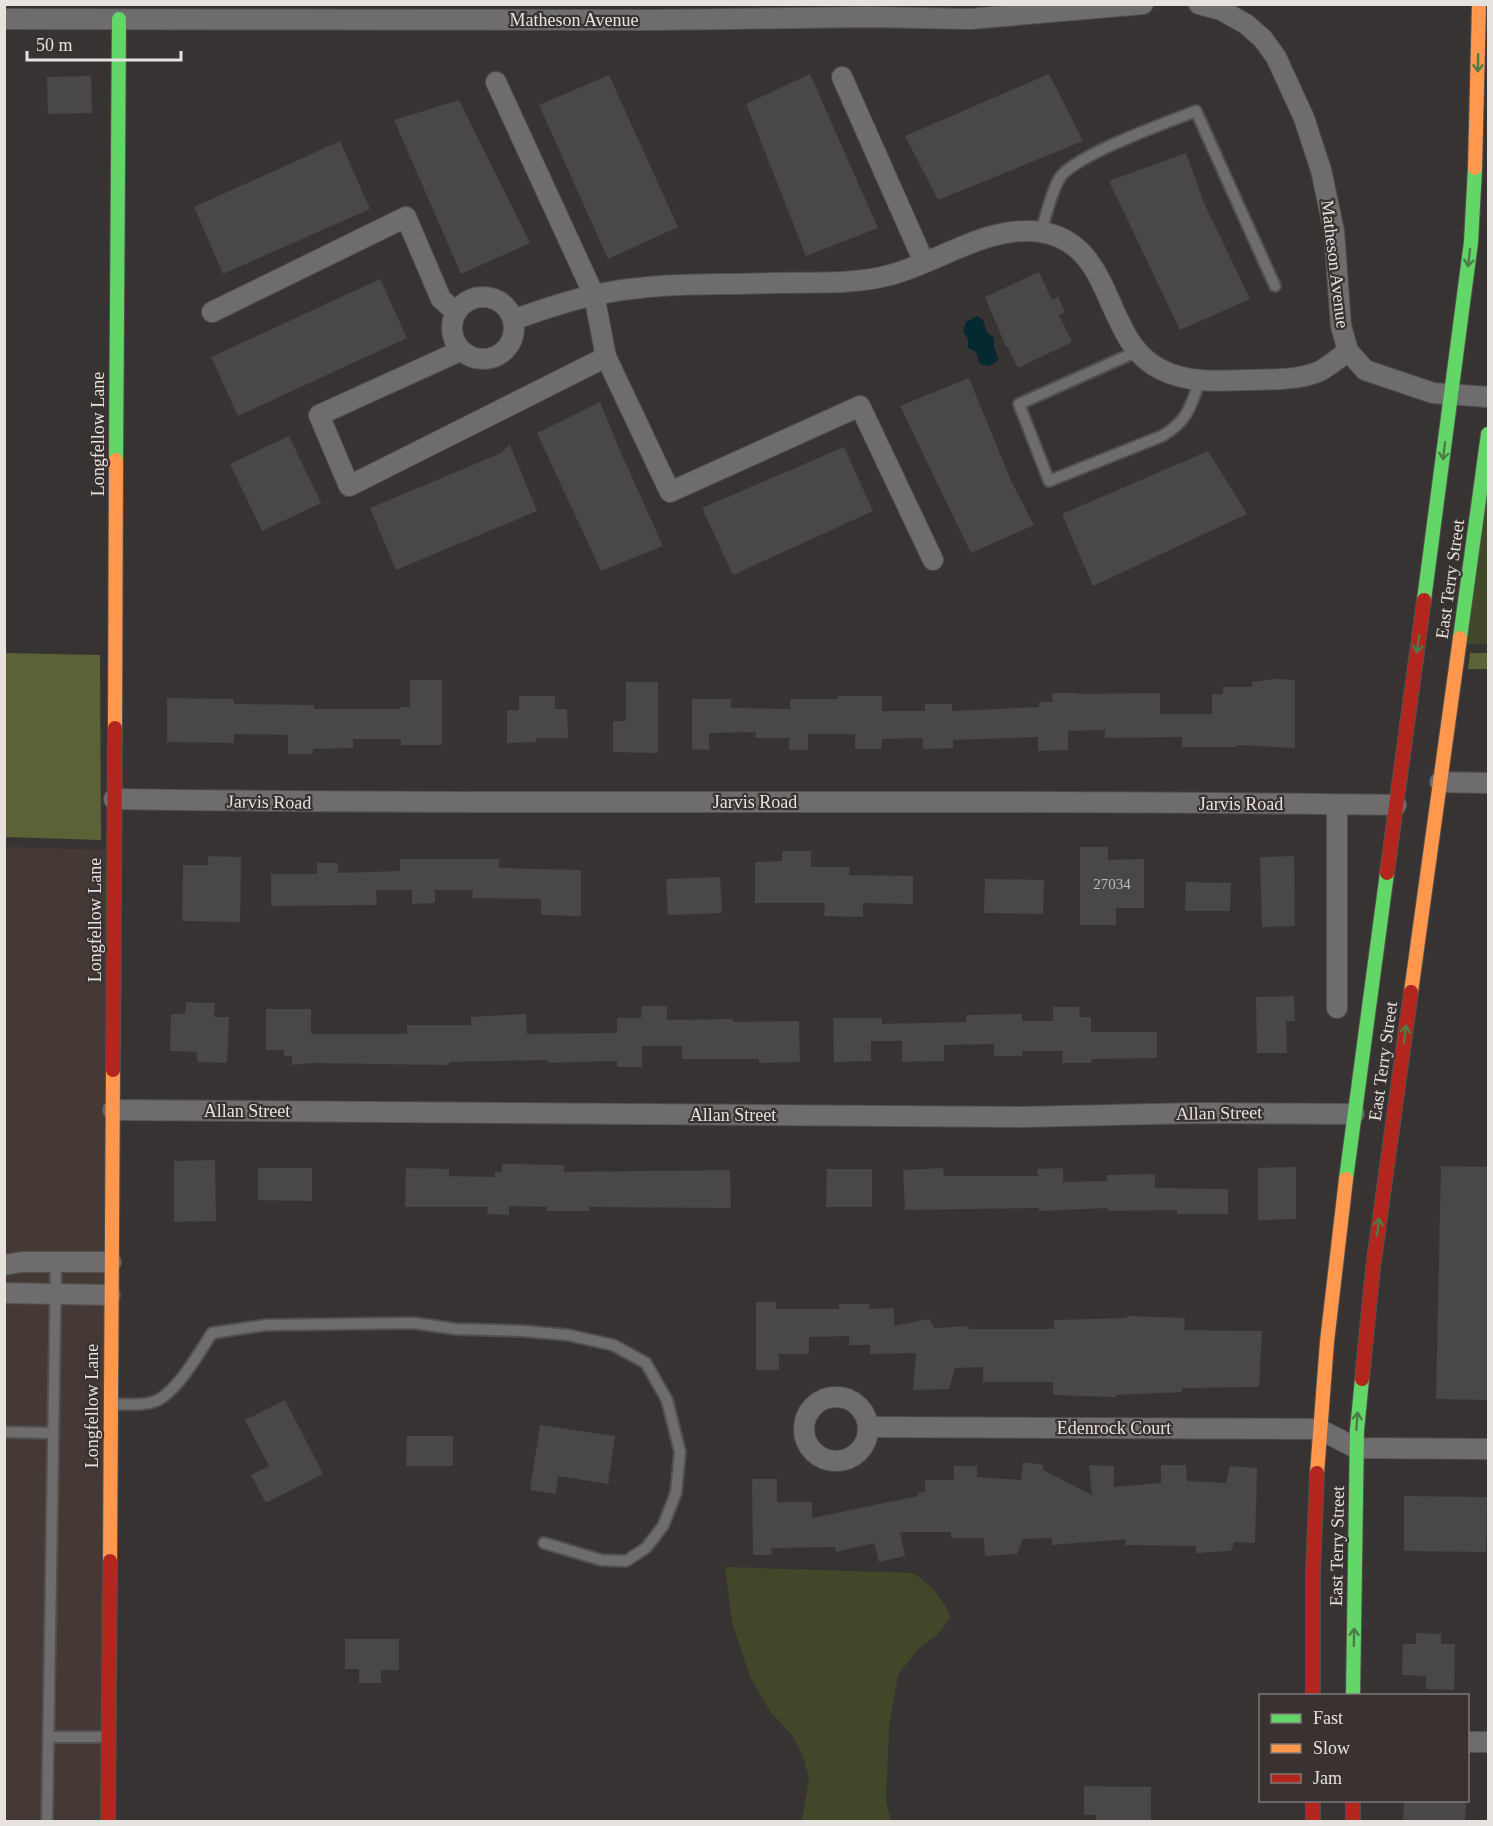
<svg xmlns="http://www.w3.org/2000/svg" width="1493" height="1826" viewBox="0 0 1493 1826" font-family="Georgia,serif">
<style>
.built{fill:#453935}
.green{fill:#42472a}
.forest{fill:#5b6336}
.water{fill:#052930}
.building{fill:#494748}
.lines{fill:none;stroke-linecap:round;stroke-linejoin:round}
.lane-casing{stroke:#52504f;stroke-width:14}
.street-casing{stroke:#52504f;stroke-width:22}
.fast-casing{stroke:#52504f;stroke-width:16}
.slow-casing{stroke:#52504f;stroke-width:16}
.jam-casing{stroke:#52504f;stroke-width:16}
.lane{stroke:#6e6c6d;stroke-width:10}
.street{stroke:#6e6c6d;stroke-width:20}
.fast{stroke:#63d668;stroke-width:14}
.slow{stroke:#ff974d;stroke-width:14}
.jam{stroke:#b3261e;stroke-width:14}
.oneway{stroke:#4c7c49}
.labels{text-anchor:middle;dominant-baseline:central;stroke-width:4.5;stroke-linejoin:round;paint-order:stroke}
.number-label{font-size:15px;fill:#bfbbba}
.street-label{font-size:18px;fill:#e6e2e0;stroke:#393230}
</style>
<rect width="100%" height="100%" fill="#373332"/>
<path class="built" d="M5,847l101,3 -3,971 -98,1z"/>
<g class="green">
<path d="M1488,434v210h-29z"/>
<path d="M725,1567l188,6c19,13 28,23 38,44l-14,18 -18,13 -21,27 -9,52 -3,74 5,20h-89l7,-43 -6,-22 -11,-21 -21,-22 -21,-36 -18,-55z"/>
</g>
<g class="forest">
<path d="M5,653l95,2 1,185 -96,-3z"/>
<path d="M1470,653h18v16h-20z"/>
</g>
<path class="water" d="M977,316l6,4 4,12 7,6v9l5,13 -10,6 -9,-2 -4,-12 -8,-4v-9l-5,-8 3,-9z"/>
<g class="building">
<path d="M810,74l68,154 -72,28 -60,-152z"/>
<path d="M1049,74l34,67 -145,59 -33,-64z"/>
<path d="M609,75l69,152 -70,32 -69,-154z"/>
<path d="M91,76l1,37 -44,1 -1,-37z"/>
<path d="M459,100l71,143 -69,31 -67,-154z"/>
<path d="M340,141l30,68 -147,65 -29,-67z"/>
<path d="M1186,153l18,50 46,96 -70,31 -71,-149z"/>
<path d="M1039,272l13,28 6,-3 7,15 -6,3 13,27 -54,26 -10,-21h-2l-21,-50z"/>
<path d="M380,279l27,59 -169,78 -27,-59z"/>
<path d="M969,378l43,105 22,42 -63,28 -71,-147z"/>
<path d="M600,402l21,51 42,93 -62,25 -64,-138z"/>
<path d="M289,436l32,67 -59,28 -32,-67z"/>
<path d="M510,445l27,66 -141,59 -26,-62 129,-54z"/>
<path d="M844,447l29,64 -140,64 -31,-67z"/>
<path d="M1208,451l39,63 -154,72 -31,-72z"/>
<path d="M1273,679l22,1v68l-59,-3v2h-54v-10l-77,1v-8l-37,1v19l-30,1v-14l-85,3v8l-30,1v-11l-41,1 -1,10h-26v-15h-47v16h-19v-12h-34l1,-6 -47,1v17l-17,-1v-50h39v9l59,1v-10h47l1,-3h44v15h43v-7h27v7l87,-4v-5h14l-1,-9h25v1l83,-1v21h52v-20h11v-7h29v-5z"/>
<path d="M410,680h32v65h-41v-6h-48v9l-40,1v5h-25v-19l-54,-1v9l-67,-1v-44l67,1v5l80,1v4h86v-2h10z"/>
<path d="M626,682h32v71l-45,-1v-31h13z"/>
<path d="M519,696h36v13h12l1,29h-32v4l-29,1v-33h12z"/>
<path d="M1080,847h28v13l36,-1v49h-28v17h-36z"/>
<path d="M782,851h29v16h39l-1,8 64,1v28l-50,-1v14l-39,-1 1,-13h-70v-41l27,-1z"/>
<path d="M208,856l33,1 -1,65 -58,-1 1,-56h25z"/>
<path d="M1294,856l1,70 -33,1 -2,-70z"/>
<path d="M400,859h99v9l82,2v46l-40,-1v-16l-69,-1 1,-8h-38v13l-23,1v-14h-36l1,15 -106,1v-32h46v-11h21v10l62,-2z"/>
<path d="M720,877l2,36 -54,2 -2,-36z"/>
<path d="M985,879l59,1 -1,34 -59,-1z"/>
<path d="M1186,882l45,1 -1,28h-45z"/>
<path d="M1294,996l1,25h-9l1,32h-30l-1,-56z"/>
<path d="M186,1002l29,1 -1,14h15l-2,46 -29,-1 -2,-10 -26,-1 1,-37h14z"/>
<path d="M642,1006h25v14l66,-1v3l66,-1 1,41 -41,1v-4h-77v-13h-40v21h-25v-6l-69,2v-3l-99,2v3l-138,-2 -19,2v-9h-8v-6h-18v-41h45v25h96v-9h64v-8l55,-3 1,20 90,-1v-15h24z"/>
<path d="M1053,1007h26l1,10h11v15h66v26l-66,1v4h-29l1,-12h-41l1,5h-29v-12l-50,1v16l-42,1v-21h-31v20l-37,1 -1,-44h49v6l84,-2v-7l56,-1v7h31z"/>
<path d="M215,1160l1,61 -42,1v-61z"/>
<path d="M502,1164l62,1v7l166,-2 1,38 -142,-1v4h-42v-4l-38,-1v9l-22,-1 1,-7h-83l1,-39 43,1v7l46,1v-5h7z"/>
<path d="M1441,1166l47,1v233l-52,-1z"/>
<path d="M1296,1167v52l-38,1v-52z"/>
<path d="M258,1168h54v33l-54,-1z"/>
<path d="M943,1168l1,8h94l-1,-7 26,-1v14l44,-1v-6l48,-1v14l73,1v25h-51v-4l-69,1v-3l-69,3v-3l-134,2 -2,-40z"/>
<path d="M827,1169h45v38h-46z"/>
<path d="M756,1302h20v7h63v-5h30v5l25,-1v18l35,-7 5,9 35,-2v3h85v-9l73,-2v-2l58,2 -1,12 78,1 -3,56 -77,1v4l-66,3v2l-63,-2v-13h-70v-15l-28,1 -6,21 -36,1 3,-37 -46,1v-9h-21v-9l-40,1v17h-30v16h-23z"/>
<path d="M285,1400l38,74 -57,29 -15,-28 18,-9 -24,-46z"/>
<path d="M540,1425l75,11 -7,48 -50,-8 -2,18 -26,-4z"/>
<path d="M407,1436h46v30h-47z"/>
<path d="M1023,1462l20,3v5l49,25 -3,-30 25,1v21l47,-4v-18h25l1,16 39,2 4,-17 27,2 -2,75 -21,-1 -3,9 -35,2v-7l-71,-1 1,-6 -74,6v-7l-29,1 -6,15 -32,2 -1,-18h-33v-6h-51l5,24 -26,6 -5,-19 -38,9 -1,-5 -64,1 1,7h-19l-1,-76h25v23h35v16l106,-22v-3l7,-1v-12h29v-14h23v11l44,3z"/>
<path d="M1404,1496l83,1 -1,55 -82,-1z"/>
<path d="M1416,1633l25,1v10h14l-1,46 -28,-1v-13l-24,-1 1,-31h13z"/>
<path d="M345,1639h54v31h-18v13h-22v-14h-14z"/>
<path d="M1084,1786l67,1v34h-55v-6h-12z"/>
<path d="M1404,1800h62l-1,21h-62z"/>
</g>
<g class="lines">
<g class="lane-casing">
<g id="lane">
<path d="M1041,232c5,-16 10,-39 18,-53 13,-23 109,-57 137,-68l79,175"/>
<path d="M1138,351l-119,53 30,77 113,-45c25,-14 29,-30 38,-56"/>
<path d="M113,1404c15,0 37,3 50,-7 19,-14 36,-44 49,-64l54,-8 147,-2 43,6 67,2 45,4 45,10 33,18 21,37 13,52 -4,41 -13,33 -17,22 -20,13 -25,-1 -57,-17"/>
<path d="M4,1432l48,1"/>
<path d="M48,1737h60"/>
<path d="M47,1822l9,-560"/>
</g>
</g>
<g class="street-casing">
<g id="street">
<path d="M1199,4l22,6 25,14 17,15 13,18 28,61 17,52 13,61 7,95 7,25 17,19 68,23 55,4"/>
<path d="M4,19l648,1 217,-3 101,2 173,-15"/>
<path d="M842,77l82,185"/>
<path d="M496,82l98,213 12,62 64,135 190,-86 73,154"/>
<circle cx="483" cy="328" r="31"/>
<path d="M212,312l194,-95 35,82 15,13"/>
<path d="M513,320c41,-15 82,-28 126,-32 43,-5 87,-3 131,-5 37,-1 84,2 120,-8 50,-13 98,-51 151,-43 76,12 61,111 121,138 26,13 54,11 82,10 24,-1 51,1 74,-8 10,-5 21,-14 30,-21"/>
<path d="M460,351l-141,64 30,71 257,-129"/>
<path d="M1440,782l48,1"/>
<path d="M114,799c427,7 855,-1 1282,6"/>
<path d="M1337,805v203"/>
<path d="M113,1110l909,7 176,-4 156,1"/>
<path d="M4,1265l18,-3h89"/>
<path d="M4,1293l106,2"/>
<circle cx="836" cy="1429" r="32"/>
<path d="M868,1427l451,2 37,19 132,1"/>
<path d="M1468,1742h20"/>
</g>
</g>
<g class="fast-casing">
<g id="fast">
<path d="M116,460l3,-441"/>
<path d="M1424,600l47,-358 4,-74"/>
<path d="M1460,638l28,-204"/>
<path d="M1346,1179l41,-306"/>
<path d="M1353,1696l4,-266 5,-51"/>
</g>
</g>
<g class="slow-casing">
<g id="slow">
<path d="M1475,168l4,-164"/>
<path d="M115,728l1,-268"/>
<path d="M1411,992l49,-354"/>
<path d="M1317,1473l10,-131 19,-163"/>
<path d="M110,1561l3,-491"/>
</g>
</g>
<g class="jam-casing">
<g id="jam">
<path d="M1387,873l37,-273"/>
<path d="M113,1070l2,-342"/>
<path d="M1362,1379l11,-111 38,-276"/>
<path d="M1313,1696v-122l4,-101"/>
<path d="M1313,1800v22"/>
<path d="M1353,1800v22"/>
<path d="M108,1822l2,-261"/>
</g>
</g>
<use href="#lane" class="lane"/>
<use href="#street" class="street"/>
<use href="#fast" class="fast"/>
<use href="#slow" class="slow"/>
<use href="#jam" class="jam"/>
</g>
<defs><path id="oneway-shaft" d="M-6 0H5M1.5-3L5.5 0L1.5 3" fill="none" stroke-width="1.6" stroke-linecap="round" stroke-linejoin="round" transform="scale(1.5)"/></defs>
<g class="oneway">
<use href="#oneway-shaft" transform="translate(1478 63) rotate(91)"/>
<use href="#oneway-shaft" transform="translate(1469 258) rotate(97)"/>
<use href="#oneway-shaft" transform="translate(1444 451) rotate(97)"/>
<use href="#oneway-shaft" transform="translate(1418 644) rotate(98)"/>
<use href="#oneway-shaft" transform="translate(1405 1034) rotate(-83)"/>
<use href="#oneway-shaft" transform="translate(1378 1227) rotate(-82)"/>
<use href="#oneway-shaft" transform="translate(1357 1421) rotate(-86)"/>
<use href="#oneway-shaft" transform="translate(1354 1637) rotate(-89)"/>
</g>
<g class="labels">
<g class="number-label">
<text x="1112" y="884">27034</text>
</g>
<g class="street-label">
<text x="574" y="20">Matheson Avenue</text>
<text transform="translate(1335 264) rotate(83)">Matheson Avenue</text>
<text transform="translate(98 434) rotate(-90)">Longfellow Lane</text>
<text transform="translate(1450 579) rotate(-82)">East Terry Street</text>
<text transform="translate(269 802) rotate(1)">Jarvis Road</text>
<text x="755" y="802">Jarvis Road</text>
<text x="1241" y="804">Jarvis Road</text>
<text transform="translate(95 920) rotate(-90)">Longfellow Lane</text>
<text transform="translate(1383 1061) rotate(-82)">East Terry Street</text>
<text x="247" y="1111">Allan Street</text>
<text transform="translate(1219 1113) rotate(-1)">Allan Street</text>
<text x="733" y="1115">Allan Street</text>
<text transform="translate(92 1406) rotate(-90)">Longfellow Lane</text>
<text x="1114" y="1428">Edenrock Court</text>
<text transform="translate(1337 1546) rotate(-89)">East Terry Street</text>
</g>
</g>
<rect width="1493" height="1826" fill="none" stroke="#e6e2e0" stroke-width="12"/>
<rect x="1259" y="1694" width="210" height="108" fill="#393230" stroke="#7e7876" stroke-width="1.5"/>
<rect x="1271" y="1714" width="30" height="9" fill="#63d668" stroke="#7e7876" stroke-width="1.5"/>
<text x="1313" y="1724" font-size="18" fill="#e6e2e0">Fast</text>
<rect x="1271" y="1744" width="30" height="9" fill="#ff974d" stroke="#7e7876" stroke-width="1.5"/>
<text x="1313" y="1754" font-size="18" fill="#e6e2e0">Slow</text>
<rect x="1271" y="1774" width="30" height="9" fill="#b3261e" stroke="#7e7876" stroke-width="1.5"/>
<text x="1313" y="1784" font-size="18" fill="#e6e2e0">Jam</text>
<path d="M27 51v9h154v-9" fill="none" stroke="#e6e2e0" stroke-width="3"/>
<text x="36" y="51" font-size="18" fill="#e6e2e0" stroke="#393230" stroke-width="4.5" paint-order="stroke">50 m</text>
</svg>
